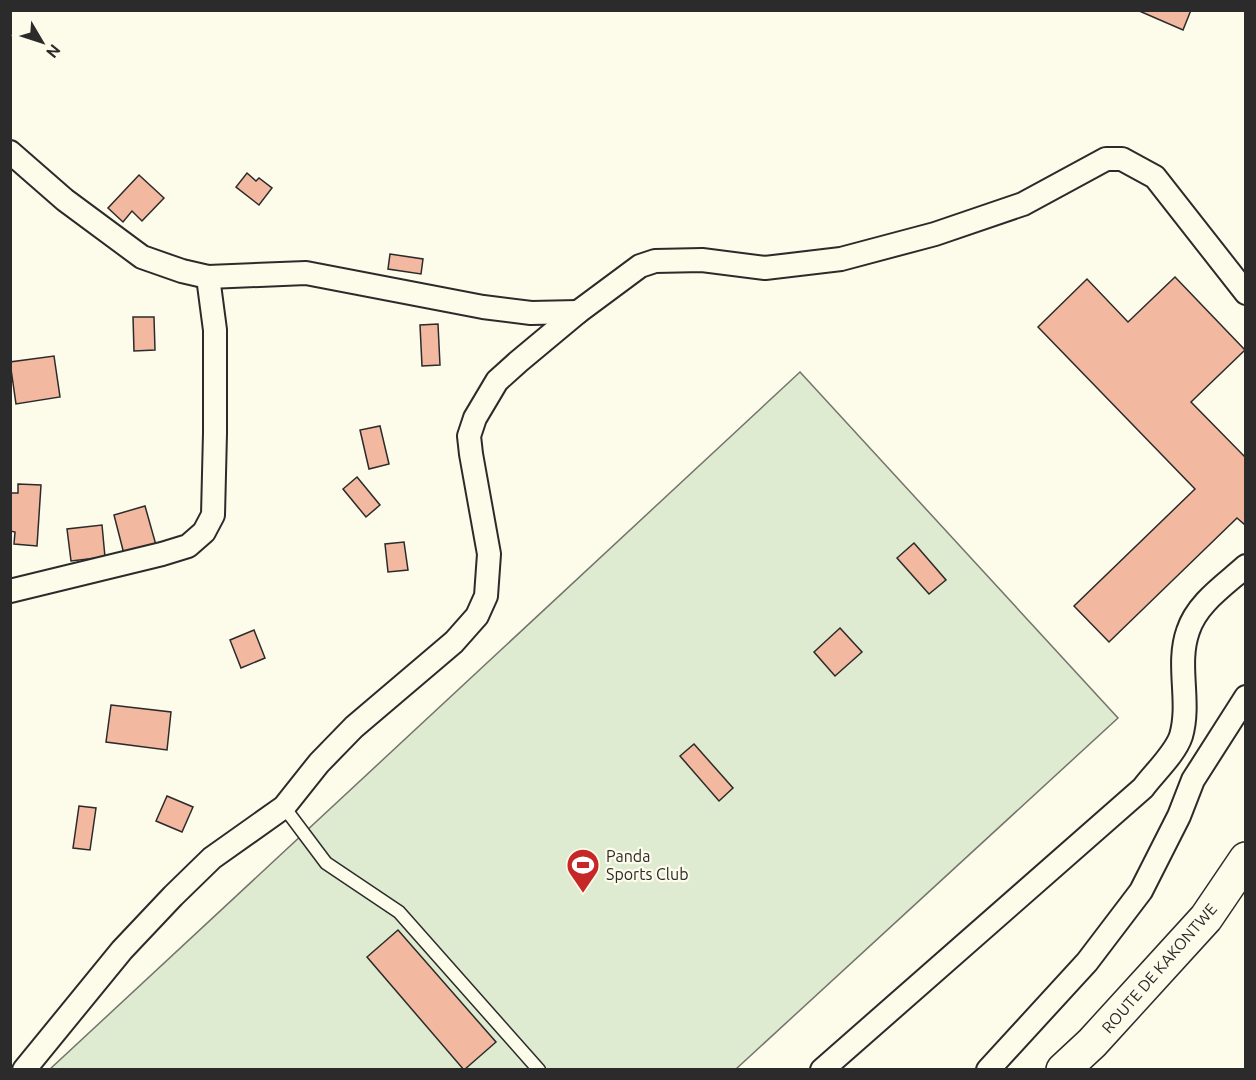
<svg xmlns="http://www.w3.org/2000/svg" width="1256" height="1080" viewBox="0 0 1256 1080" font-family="Ubuntu,sans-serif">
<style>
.green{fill:#deebd1;stroke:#74746e;stroke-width:1.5}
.building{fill:#f2b8a0;stroke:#2b2b2b;stroke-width:1.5}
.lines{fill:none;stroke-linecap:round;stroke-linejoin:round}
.lane-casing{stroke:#2b2b2b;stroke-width:15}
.street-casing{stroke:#2b2b2b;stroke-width:26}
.secondary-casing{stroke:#2b2b2b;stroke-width:36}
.lane{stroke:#fdfbea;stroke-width:12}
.street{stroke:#fdfbea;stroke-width:22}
.secondary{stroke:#fdfbea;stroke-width:33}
.labels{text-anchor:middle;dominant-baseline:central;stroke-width:4.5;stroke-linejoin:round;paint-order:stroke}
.poi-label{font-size:16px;fill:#2b2b2b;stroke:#fdfbea;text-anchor:start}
.street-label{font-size:16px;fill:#2b2b2b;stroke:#fdfbea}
</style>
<rect width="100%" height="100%" fill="#fdfbea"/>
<path class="green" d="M800,372l318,346 -382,351 -687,1z"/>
<g class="building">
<path d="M1137,10h54l-8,20z"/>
<path d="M247,173l9,8 3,-3 13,10 -13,17 -23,-18z"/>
<path d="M139,175l25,23 -22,23 -10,-10 -9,11 -15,-14z"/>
<path d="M390,254l33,5 -2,15 -33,-5z"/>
<path d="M1175,277l70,73 -54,52 55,56v65l-2,1 -7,-6 -128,124 -35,-36 121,-117 -157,-162 49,-48 41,43z"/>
<path d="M133,317h21l1,33 -21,1z"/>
<path d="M438,324l2,41 -18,1 -2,-41z"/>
<path d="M54,356l6,41 -44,7 -6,-42z"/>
<path d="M380,426l9,38 -20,5 -9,-39z"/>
<path d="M357,477l23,28 -14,12 -23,-28z"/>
<path d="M18,484l23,1 -4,61 -23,-2 1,-12 -5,-1v-38h8z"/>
<path d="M145,506l11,39 -32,9 -10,-39z"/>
<path d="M102,525l3,32 -34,4 -4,-32z"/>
<path d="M404,542l4,28 -20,2 -3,-28z"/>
<path d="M914,543l32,37 -17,14 -32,-36z"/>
<path d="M840,628l22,24 -27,24 -21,-24z"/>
<path d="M254,630l11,28 -24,10 -11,-28z"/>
<path d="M111,705l60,7 -4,38 -61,-8z"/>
<path d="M694,744l39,44 -14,13 -39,-45z"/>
<path d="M167,796l26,11 -11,25 -26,-11z"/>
<path d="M79,806l17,2 -6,42 -17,-2z"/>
<path d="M398,930l98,112 -32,28 -97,-113z"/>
</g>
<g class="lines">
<g class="lane-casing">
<path id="lane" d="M284,807l42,56 73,49 140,158"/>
</g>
<g class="street-casing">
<g id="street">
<path d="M10,152l55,48 77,57 40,14 26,6 98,-4 177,34 48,6 47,-1"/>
<path d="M10,591l152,-37 26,-8 16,-14 9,-17 2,-82v-103l-7,-53"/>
<path d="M24,1070l98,-120 51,-54 39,-38 72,-51 35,-44 35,-36 100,-85 23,-26 9,-20 3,-42 -18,-100 -2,-18 6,-18 22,-37 21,-19 60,-50 62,-46 15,-5 47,-1 63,8 76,-9 94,-25 88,-30 83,-45h16l33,18 91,116"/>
<path d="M822,1070l321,-282c11,-15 32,-34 38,-52 10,-35 -5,-71 7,-105 9,-28 37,-46 58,-65"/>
<path d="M988,1070l99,-108 54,-71 38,-75 14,-36 53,-83"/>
</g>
</g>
<g class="secondary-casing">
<path id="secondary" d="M1063,1070l29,-27 114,-125 40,-59"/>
</g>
<use href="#lane" class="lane"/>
<use href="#street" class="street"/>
<use href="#secondary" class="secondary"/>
</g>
<defs>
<g id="stadium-pin" transform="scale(1.725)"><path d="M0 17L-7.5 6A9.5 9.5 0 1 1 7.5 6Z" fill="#c62828" stroke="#fdfbea"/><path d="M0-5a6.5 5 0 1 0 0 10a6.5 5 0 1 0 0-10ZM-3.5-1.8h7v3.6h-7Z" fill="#fff"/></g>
</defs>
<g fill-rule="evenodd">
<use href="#stadium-pin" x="583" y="865"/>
</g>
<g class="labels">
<g class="poi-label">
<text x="606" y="856">Panda<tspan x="606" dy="18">Sports Club</tspan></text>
</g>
<g class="street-label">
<text transform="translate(1159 968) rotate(-49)">ROUTE DE KAKONTWE</text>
</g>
</g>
<rect width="1256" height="1080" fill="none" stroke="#2b2b2b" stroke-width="24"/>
<g transform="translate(42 42) rotate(129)" stroke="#fdfbea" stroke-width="4.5" paint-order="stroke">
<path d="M0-4.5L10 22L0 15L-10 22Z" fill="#2b2b2b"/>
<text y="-9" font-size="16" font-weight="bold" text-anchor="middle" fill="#2b2b2b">N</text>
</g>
</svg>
